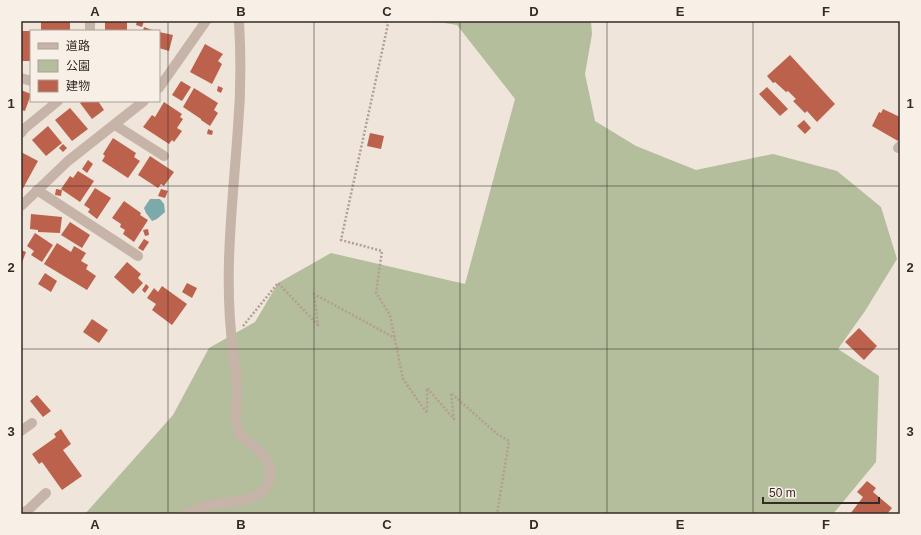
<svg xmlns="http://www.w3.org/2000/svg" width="921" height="535" viewBox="0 0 921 535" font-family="Arial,'Noto Sans JP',sans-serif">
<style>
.green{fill:#b4bd9c}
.water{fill:#7caaaa}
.building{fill:#bc624c}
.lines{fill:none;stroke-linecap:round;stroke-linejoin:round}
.path{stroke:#b29e92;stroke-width:2.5;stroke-dasharray:2 2;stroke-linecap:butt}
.street{stroke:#c6b4a8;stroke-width:10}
.grid{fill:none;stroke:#342b27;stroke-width:1;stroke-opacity:0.55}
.neatline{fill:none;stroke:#342b27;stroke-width:1.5}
.grid-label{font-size:13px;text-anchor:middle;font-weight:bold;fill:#342b27}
</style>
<rect width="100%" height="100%" fill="#efe5db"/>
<path class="green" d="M433,21h158l1,13 -7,40 10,47 41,25 60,24 77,-16 64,17 44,36 16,52 -32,52 -27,38 41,27 -3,86 -43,52h-748l88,-99 36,-67 46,-26 23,-39 53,-30 134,31 50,-185 -58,-74z"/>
<path class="water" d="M150,199h10l4,5 1,8 -8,7 -5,2 -6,-8 -2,-5z"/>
<g class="building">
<rect x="41" y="21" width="29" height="10"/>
<rect x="105" y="21" width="22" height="10"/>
<path d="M137,21h7l-2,6 -6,-2z"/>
<path d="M144,27l11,4h-12z"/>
<rect x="21" y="31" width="10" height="30"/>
<path d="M159,32l14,3 -4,16 -10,-3z"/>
<path d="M205,44l18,10 -5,7 4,3 -10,20 -22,-12z"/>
<path d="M790,55l45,49 -18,18 -10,-11 -2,2 -12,-12 3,-2 -8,-8 -2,1 -11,-10 -2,1 -6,-7z"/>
<path d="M181,81l10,6 -9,14 -10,-6z"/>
<path d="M218,86l5,2 -2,5 -4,-2z"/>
<path d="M767,87l21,22 -8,7 -21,-22z"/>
<path d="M194,88l24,15 -4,7 4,3 -8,13 -9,-6v-1l-18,-12z"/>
<path d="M21,90l10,4 -6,17 -4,-1z"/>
<path d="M83,101h15l6,9 -12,9 -12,-16z"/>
<path d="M164,102l18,12 -2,3 3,2 -6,9 5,3 -8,11 -2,-2 -3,4 -26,-17 9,-12 3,2z"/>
<path d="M70,108l18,21 -16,12 -17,-21z"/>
<path d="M883,109l17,8v19l-2,5 -26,-15 7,-14 2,1z"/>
<path d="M804,120l7,8 -6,6 -8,-8z"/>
<path d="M48,126l14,17 -16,13 -14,-16z"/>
<path d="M208,129l5,2 -1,4 -5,-1z"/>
<path d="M370,133l14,3 -3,13 -14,-3z"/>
<path d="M113,138l23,15 -2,4 6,4 -12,17 -26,-17 3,-5 -2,-2z"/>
<path d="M63,144l4,4 -4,4 -4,-4z"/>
<path d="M21,152l17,9 -17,31z"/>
<path d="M150,156l24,16 -10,14 -3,-2 -3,4 -20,-13z"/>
<path d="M88,160l5,4 -6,9 -5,-4z"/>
<path d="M78,171l16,10 -14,21 -19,-13 9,-13 3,2z"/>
<path d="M95,188l16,10 -14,21 -9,-7 2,-3 -6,-4z"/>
<path d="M56,189l6,1 -1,6 -6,-1z"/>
<path d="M161,189l7,2 -3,7 -7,-2z"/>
<path d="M124,201l17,12 -1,2 8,5 -14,22 -11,-8 2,-4 -5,-3 1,-3 -9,-6z"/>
<path d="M31,214l31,3 -2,16 -22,-1v-2l-8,-1z"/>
<path d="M70,222l20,13 -8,13 -21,-13z"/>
<path d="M148,229l1,6 -4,1 -2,-6z"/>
<path d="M35,233l18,12 -11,17 -11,-7 3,-4 -7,-5z"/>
<path d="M144,239l5,3 -6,9 -5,-3z"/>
<path d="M57,243l14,9 3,-6 12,7 -5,8 7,4 -2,4 10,7 -9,14 -43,-26z"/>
<path d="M21,250l5,2 -5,13z"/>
<path d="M127,262l14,12 -3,4 5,5 -10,11 -19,-17z"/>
<path d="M45,273l12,8 -6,11 -13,-8z"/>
<path d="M187,283l10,5 -5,10 -10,-6z"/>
<path d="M146,284l3,3 -4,6 -3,-3z"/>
<path d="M162,286l25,18 -15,21 -20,-15 4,-6 -9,-6 7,-10 4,4z"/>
<path d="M92,319l16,11 -9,13 -16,-11z"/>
<path d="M859,328l18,18 -13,14 -19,-18z"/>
<path d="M37,395l14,16 -8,6 -13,-16z"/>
<path d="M61,429l10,15 -8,6 19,26 -20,14 -20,-28 -3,2 -7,-10 24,-17 -2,-3z"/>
<path d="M867,481l9,7 -3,4 19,16 -5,6h-37l13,-17 -6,-5z"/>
</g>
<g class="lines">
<g class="path">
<path d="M386,21l2,3 -47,216 41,11 -6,42 14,22 13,64 24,34v-25l27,31 -3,-26 46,41 12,7 -12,73"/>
<path d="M243,326l35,-43 40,42 -4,-31 81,44"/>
</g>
<g class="street">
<path d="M90,31v-10"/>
<path d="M21,78l10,3"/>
<path d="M159,88l47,-67"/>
<path d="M115,125l49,31"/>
<path d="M21,133l3,-4 34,-28"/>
<path d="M898,148l2,-2"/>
<path d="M37,190l101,66"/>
<path d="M21,206l47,-45 76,-60"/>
<path d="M21,431l11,-8"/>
<path d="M21,513l7,-3 18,-17"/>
<path d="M187,514c8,-4 15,-7 23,-9 18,-3 52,-2 59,-23 6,-18 -8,-30 -20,-40 -3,-2 -8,-5 -9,-8 -8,-12 -3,-28 -3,-42 0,-13 -3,-28 -4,-42 -10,-74 0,-149 5,-223 3,-35 3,-71 1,-106"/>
</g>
</g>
<path class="grid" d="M168,21v493M314,21v493M460,21v493M607,21v493M753,21v493M21,186h879M21,349h879"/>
<rect width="921" height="535" fill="none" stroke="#f8efe7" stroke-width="44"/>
<rect x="30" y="30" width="130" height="72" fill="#f8efe7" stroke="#aaa19a"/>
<rect x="38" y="43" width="20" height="6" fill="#c6b4a8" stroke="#aaa19a"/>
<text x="66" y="50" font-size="12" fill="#342b27">道路</text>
<rect x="38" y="60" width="20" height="12" fill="#b4bd9c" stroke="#aaa19a"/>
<text x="66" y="70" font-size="12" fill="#342b27">公園</text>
<rect x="38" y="80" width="20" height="12" fill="#bc624c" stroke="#aaa19a"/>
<text x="66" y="90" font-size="12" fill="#342b27">建物</text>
<path d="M763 497v6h116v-6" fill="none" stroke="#342b27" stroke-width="2"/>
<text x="769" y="497" font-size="12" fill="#342b27" stroke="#f8efe7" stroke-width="3" paint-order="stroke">50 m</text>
<rect x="22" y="22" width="877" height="491" class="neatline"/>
<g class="grid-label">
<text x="95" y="16">A</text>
<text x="241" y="16">B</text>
<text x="387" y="16">C</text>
<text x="534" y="16">D</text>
<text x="680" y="16">E</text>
<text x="826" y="16">F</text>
<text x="11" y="108">1</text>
<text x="910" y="108">1</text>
<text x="11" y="272">2</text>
<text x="910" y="272">2</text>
<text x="11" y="436">3</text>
<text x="910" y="436">3</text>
<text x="95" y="529">A</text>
<text x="241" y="529">B</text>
<text x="387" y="529">C</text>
<text x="534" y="529">D</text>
<text x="680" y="529">E</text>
<text x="826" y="529">F</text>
</g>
</svg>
